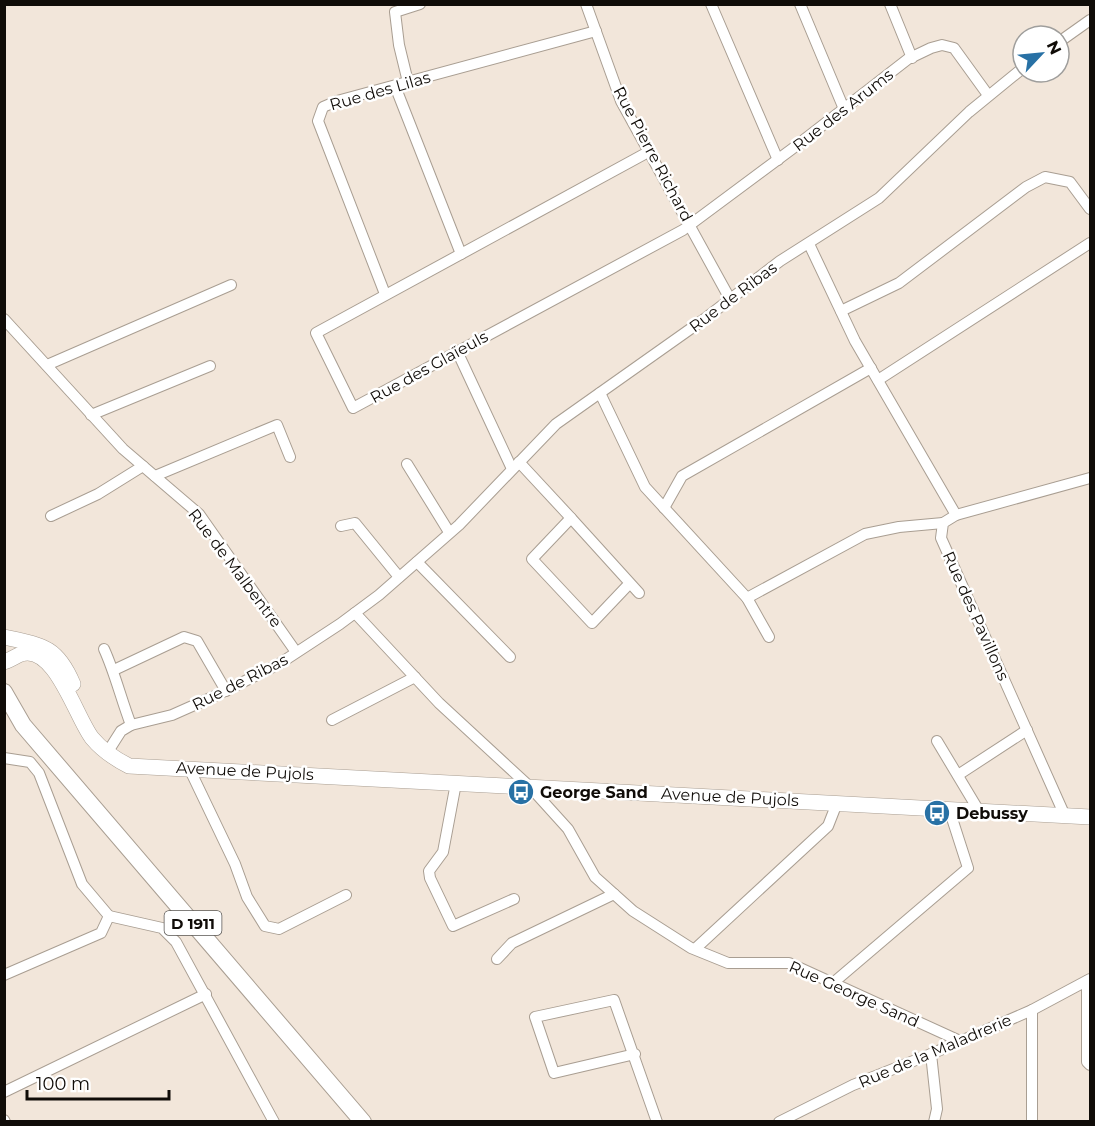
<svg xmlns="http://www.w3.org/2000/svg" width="1095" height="1126" viewBox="0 0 1095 1126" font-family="Montserrat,sans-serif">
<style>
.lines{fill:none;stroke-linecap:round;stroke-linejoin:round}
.street-casing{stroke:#a99e92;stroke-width:12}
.secondary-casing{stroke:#a99e92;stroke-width:16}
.primary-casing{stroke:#a99e92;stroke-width:18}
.street{stroke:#fff;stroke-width:10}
.secondary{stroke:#fff;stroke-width:15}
.primary{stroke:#fff;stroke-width:16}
.labels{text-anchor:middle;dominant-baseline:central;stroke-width:5;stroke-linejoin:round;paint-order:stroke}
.shield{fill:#fff;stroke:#585552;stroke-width:1.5}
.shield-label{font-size:15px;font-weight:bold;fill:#100c08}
.street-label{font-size:16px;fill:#100c08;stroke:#fff}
.poi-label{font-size:16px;font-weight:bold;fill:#100c08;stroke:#fff;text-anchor:start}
</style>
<rect width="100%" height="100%" fill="#f2e6da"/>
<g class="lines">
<g class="street-casing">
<g id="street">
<path d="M586,4l35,97 109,198"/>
<path d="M711,4l67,156"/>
<path d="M800,4l44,105"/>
<path d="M890,4l22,54"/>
<path d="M1059,42l31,-22"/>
<path d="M408,82l-9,-37 -4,-33 25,-8"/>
<path d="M395,86l66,168"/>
<path d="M650,151l-334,182 37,75 330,-178 109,-81 116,-90 23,-11 11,-3 12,3 34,47"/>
<path d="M809,244l46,97 101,174"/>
<path d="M385,294l-67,-173 5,-14 14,-6 259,-70"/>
<path d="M841,311l58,-28 127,-96 19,-10 25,5 20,27"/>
<path d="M4,319l119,130 76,65 97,138"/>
<path d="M457,351l55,118"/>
<path d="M47,365l184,-80"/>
<path d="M878,380l212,-137"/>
<path d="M600,393l45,94 102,111 22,39"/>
<path d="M91,415l119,-49"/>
<path d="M519,462l52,56"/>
<path d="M407,464l42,68"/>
<path d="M155,476l122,-51 13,32"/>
<path d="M664,508l18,-32 189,-108"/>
<path d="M51,516l47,-22 45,-28"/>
<path d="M341,526l14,-3 44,54"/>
<path d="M417,562l93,95"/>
<path d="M630,583l-38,40 -60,-64 39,-41 68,75"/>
<path d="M747,598l118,-64 34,-7 44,-4"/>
<path d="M355,613l84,90 91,84 38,42 27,48 38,34 58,37 37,15h61l171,78"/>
<path d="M104,649c11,24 17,50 27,76"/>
<path d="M114,670l70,-33 13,4 29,50"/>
<path d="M332,720l83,-43"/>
<path d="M937,741l42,70"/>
<path d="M107,753l14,-22 10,-6 41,-10 45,-20 62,-31 61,-40 39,-29 80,-70 97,-101 147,-104 77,-59 99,-63 90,-86 54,-44"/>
<path d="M4,758l26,4 9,11 43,111 27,32"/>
<path d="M189,768l46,96 12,33 18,29 14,3 67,-34"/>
<path d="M958,775l69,-45"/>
<path d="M456,783l-13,69 -14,19 1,7 23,48 61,-27"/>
<path d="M1065,816l-124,-278 2,-15 13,-8 134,-37"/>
<path d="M109,916l53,12 14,14 98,180"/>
<path d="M695,949l133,-123 9,-23"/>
<path d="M497,959l15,-16 102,-49"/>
<path d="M4,975l97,-42 8,-17"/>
<path d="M1087,981v81l3,3"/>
<path d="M833,983l135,-115 -19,-59"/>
<path d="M1032,1010v112"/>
<path d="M635,1054l-81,19 -19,-56 79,-17 43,122"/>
<path d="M931,1054l6,55 -3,13"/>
<path d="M4,1092l202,-98"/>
<path d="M4,1120l1,2"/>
<path d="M779,1122l74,-37 78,-31 101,-44 58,-31"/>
</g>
</g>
<g class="secondary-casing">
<g id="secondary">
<path d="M4,637c38,8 53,9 69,47"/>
<path d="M4,662c6,-2 12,-6 17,-8 34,-11 55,64 71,84 10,12 23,21 37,28l961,51"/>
</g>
</g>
<g class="primary-casing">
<path id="primary" d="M4,692l19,33 340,397"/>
</g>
<use href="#street" class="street"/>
<use href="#secondary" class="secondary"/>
<use href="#primary" class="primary"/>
</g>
<defs>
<g id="bus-disc" transform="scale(1.35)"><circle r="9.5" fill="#2871a5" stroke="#fff"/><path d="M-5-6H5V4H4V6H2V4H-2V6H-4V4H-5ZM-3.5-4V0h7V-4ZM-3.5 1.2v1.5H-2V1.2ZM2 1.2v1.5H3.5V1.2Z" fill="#fff"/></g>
</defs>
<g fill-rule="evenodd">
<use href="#bus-disc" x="521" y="792"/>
<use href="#bus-disc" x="937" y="813"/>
</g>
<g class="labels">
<rect class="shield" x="164.5" y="911" width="57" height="24" rx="4.5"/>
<g class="shield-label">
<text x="193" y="923">D 1911</text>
</g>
<g class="street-label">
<text transform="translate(380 91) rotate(-16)">Rue des Lilas</text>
<text transform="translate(843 110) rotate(-38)">Rue des Arums</text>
<text transform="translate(653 154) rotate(62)">Rue Pierre Richard</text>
<text transform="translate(733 297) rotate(-37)">Rue de Ribas</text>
<text transform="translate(429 367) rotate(-29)">Rue des Glaïeuls</text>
<text transform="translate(235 568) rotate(53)">Rue de Malbentre</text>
<text transform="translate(976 616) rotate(66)">Rue des Pavillons</text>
<text transform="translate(240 682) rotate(-27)">Rue de Ribas</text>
<text transform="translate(245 771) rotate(3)">Avenue de Pujols</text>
<text transform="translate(730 797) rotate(3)">Avenue de Pujols</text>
<text transform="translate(854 994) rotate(24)">Rue George Sand</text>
<text transform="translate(935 1051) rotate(-23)">Rue de la Maladrerie</text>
</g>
<g class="poi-label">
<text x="540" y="792">George Sand</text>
<text x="956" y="813">Debussy</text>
</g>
</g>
<rect width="1095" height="1126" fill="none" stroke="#100c08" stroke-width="12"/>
<g transform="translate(1041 54) rotate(64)"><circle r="28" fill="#ffffff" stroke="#9f9e9c" stroke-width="1.5"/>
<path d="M0-4.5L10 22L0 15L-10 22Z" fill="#2871a5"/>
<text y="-9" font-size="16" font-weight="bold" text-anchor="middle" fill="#100c08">N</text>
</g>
<path d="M27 1090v9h142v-9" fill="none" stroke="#100c08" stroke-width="3"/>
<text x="36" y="1090" font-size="18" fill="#100c08" stroke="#ffffff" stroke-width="4.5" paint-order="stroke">100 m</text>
</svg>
